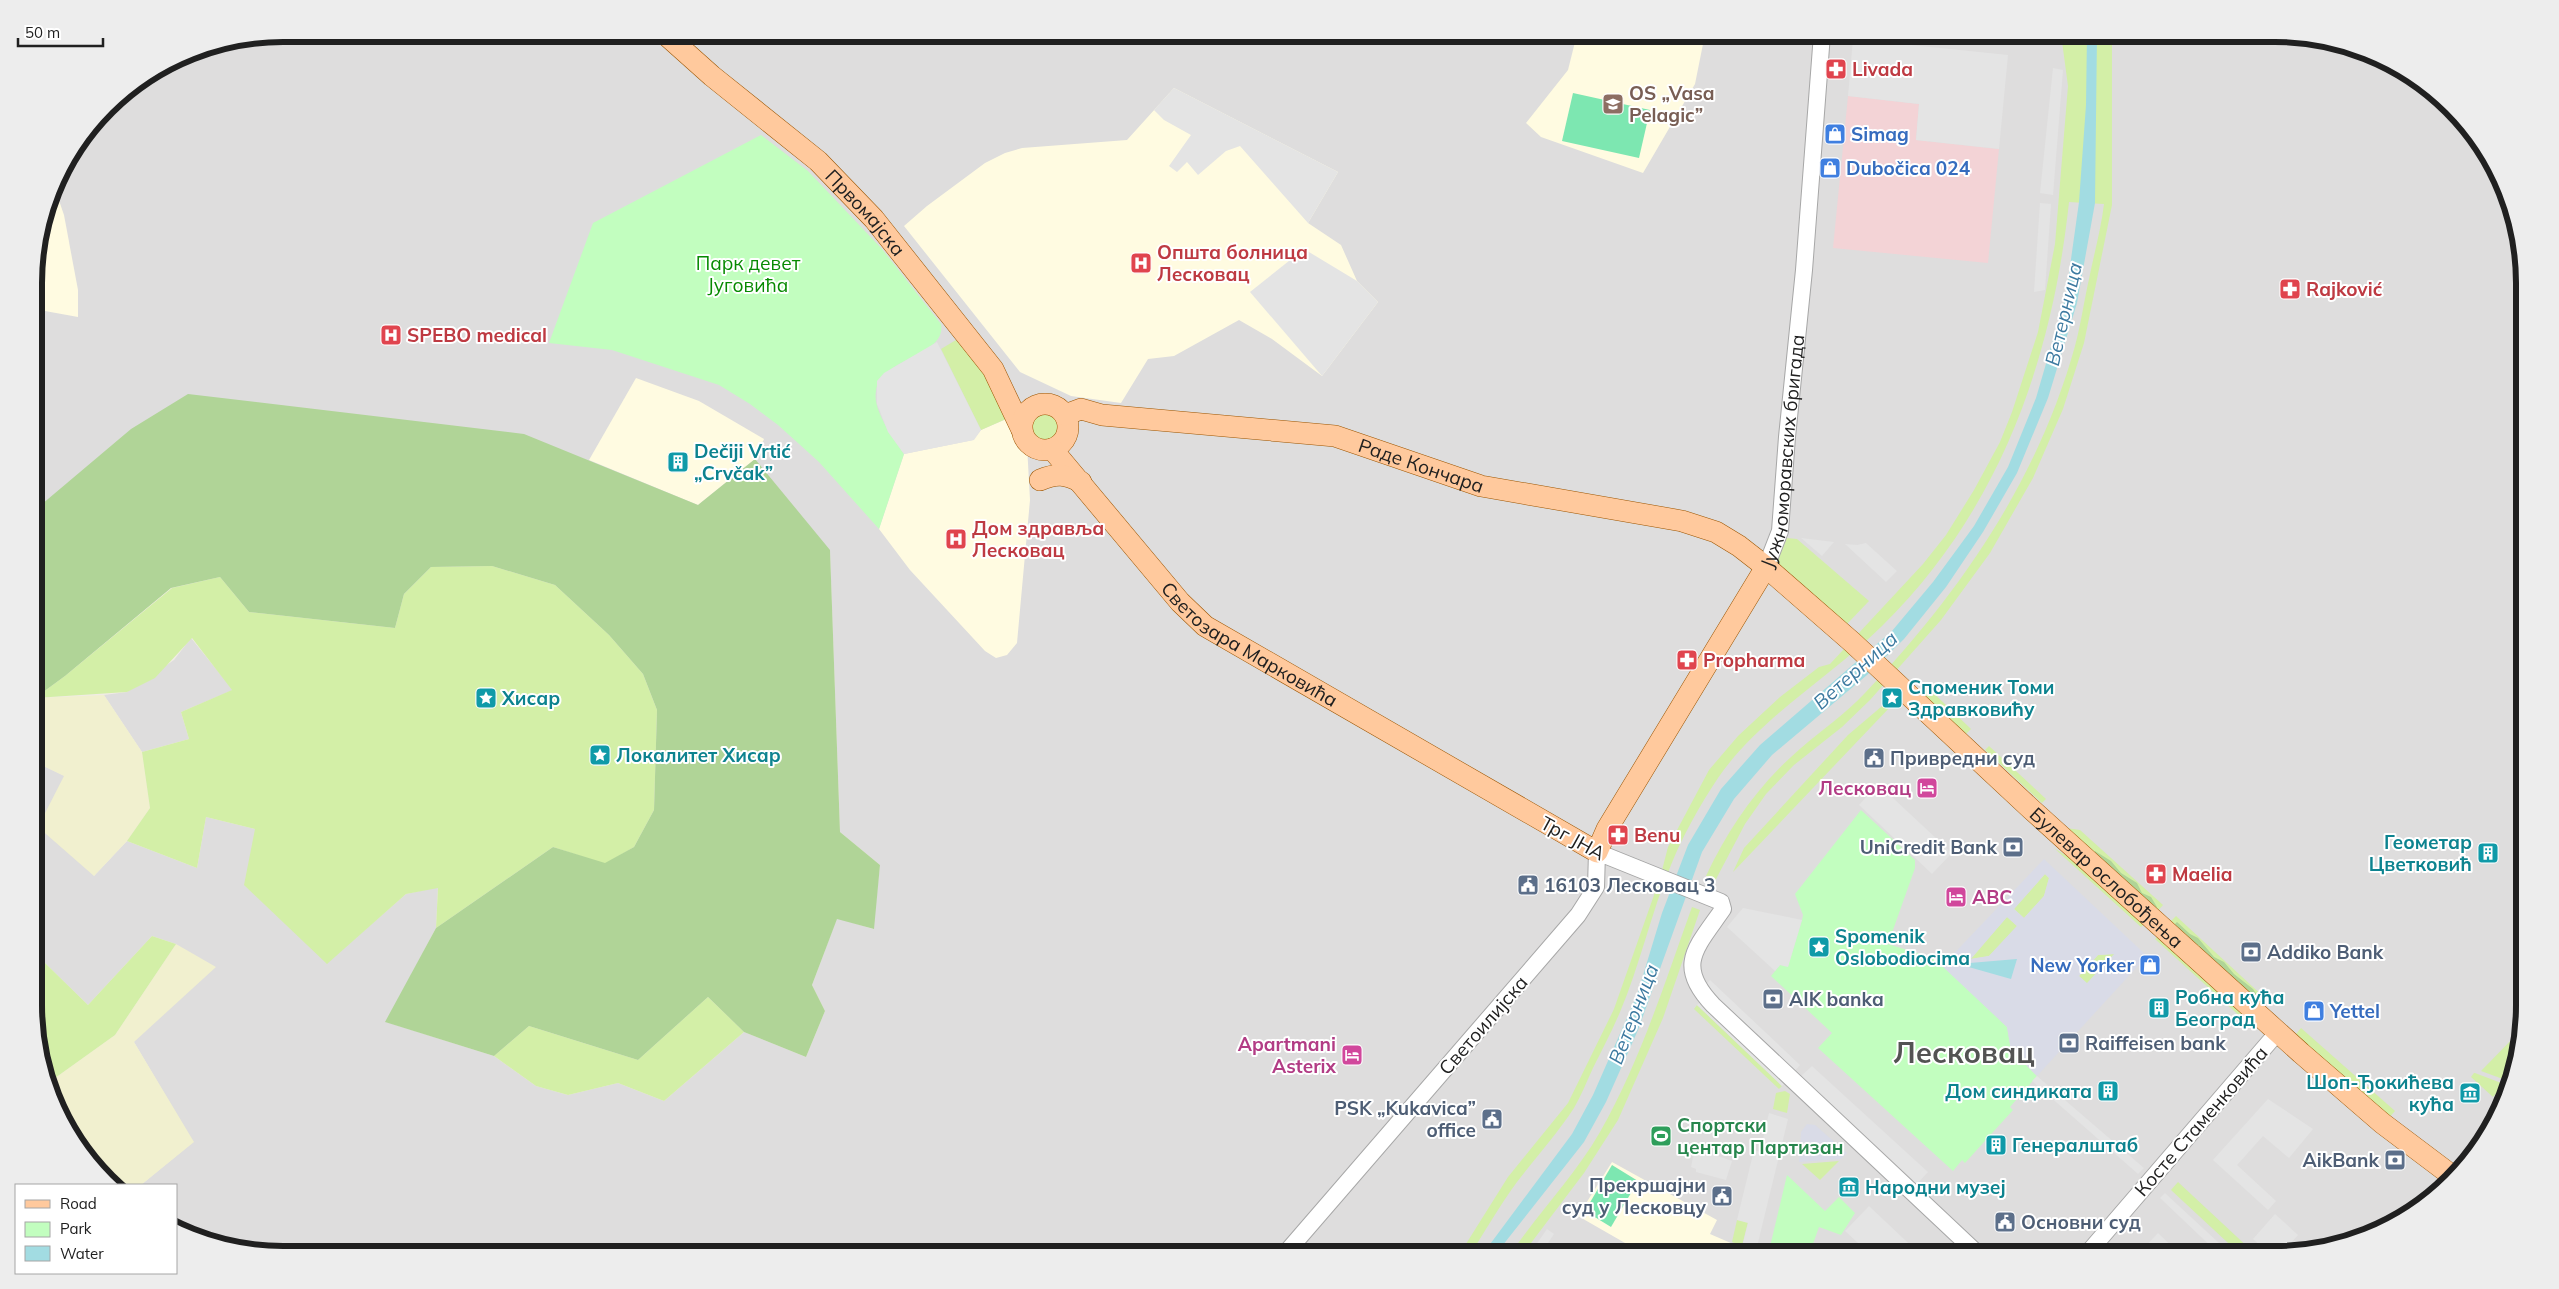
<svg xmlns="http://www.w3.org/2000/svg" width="2559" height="1289" viewBox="0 0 2559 1289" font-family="Mulish,sans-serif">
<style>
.residential{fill:#dedddd}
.commercial{fill:#f3d3d6}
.education{fill:#fffbe1}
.farmland{fill:#f1f0cf}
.grass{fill:#d3efa7}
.forest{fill:#b0d497}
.park{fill:#c2febf}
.pitch{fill:#7de7b1}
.parking{fill:#e4e4e4}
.plaza{fill:#d9dbe7;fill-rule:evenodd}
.water{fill:#a2dce2}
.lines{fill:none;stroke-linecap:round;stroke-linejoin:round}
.tertiary-casing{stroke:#a7a7a7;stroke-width:18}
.primary-casing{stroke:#9c5500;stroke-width:22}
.tertiary{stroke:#fff;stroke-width:16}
.primary{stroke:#ffc99d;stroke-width:21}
.labels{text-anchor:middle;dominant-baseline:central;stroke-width:4;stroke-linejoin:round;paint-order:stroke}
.health-label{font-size:19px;font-weight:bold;fill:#be3a42;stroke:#fff;text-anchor:start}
.education-label{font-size:19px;font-weight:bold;fill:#785e54;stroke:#fff;text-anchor:start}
.shop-label{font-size:19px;font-weight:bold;fill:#366cbe;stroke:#fff;text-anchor:start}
.street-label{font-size:19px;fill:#202020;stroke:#fff}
.park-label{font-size:19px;fill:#078a02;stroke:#fff}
.culture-label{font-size:19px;font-weight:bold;fill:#0d838f;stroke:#fff;text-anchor:start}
.service-label{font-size:19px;font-weight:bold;fill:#4e5e75;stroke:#fff;text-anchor:start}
.hotel-label{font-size:19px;font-weight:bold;fill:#b23c85;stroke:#fff;text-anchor:end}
.leisure-label{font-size:19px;font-weight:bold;fill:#27864d;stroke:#fff;text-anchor:start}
.water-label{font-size:20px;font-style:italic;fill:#3c7aa0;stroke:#fff}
.town-label{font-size:29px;font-weight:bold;fill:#535353;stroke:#fff}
.rim{fill:none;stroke:#202020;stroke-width:6}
</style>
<rect width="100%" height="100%" fill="#f1ece5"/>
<g class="residential">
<path d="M283,34h1993l49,5 61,20 42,26 46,47 32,56 17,63 2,755 -5,49 -20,61 -36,54 -49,43 -59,29 -64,13h-2009l-49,-5 -58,-19v-46h-35l52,-43 -59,-100 42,-98 -24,-8 -64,69 -43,-42 -9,9 -1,-210 30,14 29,100 33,-35 70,27 9,-51 49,12 72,134 79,-69 32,-7 -2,41 -50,94 108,34 42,30 32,9 50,-12 46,18 80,-69 62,25 19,-46 -13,-26 25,-67 36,11 7,-64 -40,-33 -10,-281 -795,-41 -1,-243 25,-94 60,-77 69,-43z"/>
<path d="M191,638l42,52 -52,22 8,27 -47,13 -38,-57 23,-3 47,-32z"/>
</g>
<path class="commercial" d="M1848,96l71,8 -3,36 83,9 -11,114 -155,-15z"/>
<g class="education">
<path d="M1577,34h128l-10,50 -52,89 -102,-36 -15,-14 42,-53z"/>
<path d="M1174,88l164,84 -30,51 33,22 16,36 21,21 -56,74 -50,-37 -33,-19 -65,36 -26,3 -27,44 -50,-7 -51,-24 -116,-146 23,-20 58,-43 20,-10 17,-5 105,-8z"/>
<path d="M55,189l9,26 14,75v27l-44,-8v-42z"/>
<path d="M636,378l63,23 65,38 -9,20 -57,46 -109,-45z"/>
<path d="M1013,416l14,29 3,55 -13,143 -10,12 -11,3 -11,-7 -75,-81 -31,-41 25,-75 69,-14 8,-10z"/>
<path d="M1612,1162l105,58 -7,14 30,13 -2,8h-92l-68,-39z"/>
</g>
<g class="farmland">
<path d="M104,695l38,57 8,56 -23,33 -33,35 -56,-49 26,-51 -29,-14v-64z"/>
<path d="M176,944l40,23 -82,75 60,100 -53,43h-28l-28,-28 -32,-56 -5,-18 67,-48z"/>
</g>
<g class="grass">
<path d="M2061,34h51v171l-28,138 -21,66 -30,69 -43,75 -49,67 -71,80 -28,27 -48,38 -28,29 -21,30 -30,57 -9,-5c23,-49 53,-92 95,-128 21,-18 44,-34 64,-55 95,-100 173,-213 210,-347 6,-22 9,-45 14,-67 5,-25 12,-50 15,-75l-35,-2c-17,160 -70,309 -187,424 -52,52 -121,90 -164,152 -18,27 -35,57 -47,87 -20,48 -31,100 -51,147 -8,19 -18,38 -27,56 -6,13 -12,28 -19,40 -17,26 -38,49 -57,74 -17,23 -32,49 -47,73h-11l49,-78 60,-74 46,-94 46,-131 8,-31 41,-77 29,-34 42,-39 39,-30 11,-3 93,-100 23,-29 28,-45 26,-48 12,-30 26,-80 17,-88 13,-158z"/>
<path d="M956,340l34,39 23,37 -32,14 -40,-81z"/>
<circle cx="1045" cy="427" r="15"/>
<path d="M1787,538l10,1 72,62 -22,23 -70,-62z"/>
<path d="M492,566l63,19 54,50 34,39 14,36 -3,100 -20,37 -29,17 -52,-17 -117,81 2,-40 -32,6 -79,70 -83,-79 11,-56 -49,-12 -9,51 -70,-27 23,-33 -8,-56 47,-13 -8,-27 51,-22 -40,-52 -37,40 -28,14 -92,6 30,-22 107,-88 48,-11 29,35 146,16 9,-34 27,-27z"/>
<path d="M1924,684l47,45 -5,5 -47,-44z"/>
<path d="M1888,701l4,4 -159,167 11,-24 104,-113z"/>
<path d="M1989,746l57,53 -4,4 -57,-53z"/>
<path d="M2060,827l20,3 83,75 -8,9z"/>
<path d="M2054,848l30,19 61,56 -4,4z"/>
<path d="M2045,874l4,4 -5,18 -20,22 -10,-9z"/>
<path d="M1692,907l8,3 -37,108 -45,102 -34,53 -62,82h-12c28,-42 64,-78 90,-123 40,-70 65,-150 92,-225z"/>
<path d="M2176,916l90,83 -9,9 -90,-83z"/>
<path d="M2007,917l10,9 -28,30 -19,3z"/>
<path d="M2159,935l89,82 -4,3 -89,-81z"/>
<path d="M152,936l24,8 -61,91 -67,48 -12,-44v-67l9,-9 43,42z"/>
<path d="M2115,954l-28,30 -8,-8 19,-21z"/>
<path d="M708,997l36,35 -80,69 -46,-18 -50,12 -32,-9 -42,-30 35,-30 109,34z"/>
<path d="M1697,1005l85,81 -3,3 -85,-80z"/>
<path d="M2301,1028l94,83 -8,9 -95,-81z"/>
<path d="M2523,1028l-3,27 -9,27 -30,-11z"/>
<path d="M2474,1073h1l29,11 -11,13 -22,-20z"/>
<path d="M1785,1091l5,3 -3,19 -14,-4 3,-16z"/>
<path d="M1839,1161l-19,19 -18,-16z"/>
<path d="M2178,1182l73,68 -5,5h-5l-70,-65z"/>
<path d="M1737,1220l11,2 -6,24 -10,-4z"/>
</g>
<g class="forest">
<path d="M188,394l336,40 174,71 57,-46 75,91 10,282 40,33 -6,64 -37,-10 -25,66 13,26 -19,46 -62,-25 -36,-35 -70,63 -109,-34 -35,30 -109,-34 51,-94 117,-81 52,16 29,-16 20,-37 3,-100 -14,-36 -34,-39 -54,-50 -63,-19 -61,1 -27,27 -9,34 -146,-16 -29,-35 -49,11 -106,88 -30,22v-188l96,-81z"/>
<path d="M2095,851l16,10 10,12 16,10 5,10 9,4 6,10 -2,3 -40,-36 -1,-4 -20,-16z"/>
<path d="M2177,922l13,12 8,4 16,19 10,5 10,12 19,15 8,12 -2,3 -58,-52 -2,-7h-8l-18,-19z"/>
</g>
<g class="park">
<path d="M761,135l47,36 74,78 59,75c6,33 -60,33 -65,67 -4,19 18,48 28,63l-25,75 -60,-67 -41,-37 -28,-21 -31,-19 -107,-35 -63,-7 44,-120z"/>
<path d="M1861,810l54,50v8l-27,76 58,18 -3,4 64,61 4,23 26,26 -27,31 3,3 -48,53 -3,-3 -9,11 -135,-123 14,-15 -61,-57 9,-11 8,1 14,-46 1,-5 -8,-21z"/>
<path d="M1787,1175l38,36 14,-14 16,16 -14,22 -22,-8 -10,28h-41z"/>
</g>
<g class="pitch">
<path d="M1573,93l77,17 -11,48 -77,-17z"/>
<path d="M1612,1165l26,16 -27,46 -26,-16z"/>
</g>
<g class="parking">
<path d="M1853,39l155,16 -9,94 -83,-9 3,-36 -71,-8z"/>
<path d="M2053,68l10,2 -10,125 -13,-2z"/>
<path d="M1174,88l164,84 -30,51 -68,-77 -14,5 -28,24 -11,-13 -10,10 -8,-6 22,-31 -27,-15 -10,-10z"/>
<path d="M2040,203l11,1 -6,86 -11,2z"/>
<path d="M1304,249l53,32 21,21 -56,74 -72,-84z"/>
<path d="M937,342l44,88 -7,10 -70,14 -16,-22 -11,-28v-23l7,-8z"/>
<path d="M1801,538l33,4 -12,14z"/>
<path d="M1866,543l31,28 -11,11 -41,-38 12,1z"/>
<path d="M1878,784l74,69 -20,21 -73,-69z"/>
<path d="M1743,908l59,12 -14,47 -8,-2 -5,6 -48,-44z"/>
<path d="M1710,980l90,85 -7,8 -89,-86z"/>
<path d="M1702,1000l85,81 -5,5 -85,-81z"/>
<path d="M1812,1066l116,106 -11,12 -116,-108z"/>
<path d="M2037,1076l107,92 -6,6 -106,-93z"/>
<path d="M2268,1099l45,30 -24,29 -26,-22 -26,29 39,36 -8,9 -55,-50z"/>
<path d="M1769,1113l19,6 -33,136h-15l8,-32 -11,-3 17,-70 6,2z"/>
<path d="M1695,1148l37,13 -6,19 -30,-8v-3l-5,-2z"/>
<path d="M2165,1193l67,62h-12l-60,-57z"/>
<path d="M1869,1206l52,49h-50l-26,-24z"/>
<path d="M2275,1214l23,21 -18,20h-9l-18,-16z"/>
<path d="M1547,1229l7,5 -14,21h-11z"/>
<path d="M2158,1233l23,22h-44z"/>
</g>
<g class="plaza">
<path d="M2044,859l103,97 -110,120 -26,-26 -4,-23 -65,-61zM2045,874l4,4 -5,18 -20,22 -10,-9zM2007,917l10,9 -28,30 -18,3zM2114,954l-27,29 -8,-7 19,-21z"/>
<path d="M1807,1124l8,1 32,28 -6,6 -42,3 2,-30z"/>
</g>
<g class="water">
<path d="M2087,34h10l-2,169 -18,100 -29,95 -31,75 -34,59 -37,55 -42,52 -37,36 -95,80 -38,44 -32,53 -64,178 -32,72 -22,40 -89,113h-13l90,-121 21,-39 44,-100 25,-82 26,-68 33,-56 39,-44 132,-114 41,-49 41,-56 34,-59 28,-69 30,-103 13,-93 7,-97z"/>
<path d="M2017,959l-6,20 -53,-15z"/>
</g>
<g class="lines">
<g class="tertiary-casing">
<g id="tertiary">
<path id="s1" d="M1766,567l14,-36 7,-94 17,-167 18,-236"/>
<path d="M1284,1255l294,-340 18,-28 1,-35 124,50 2,7c-27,39 -48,56 -10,96l266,250"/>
<path d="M2086,1255l191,-222"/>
</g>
</g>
<g class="primary-casing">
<g id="primary">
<path id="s2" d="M665,34l47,42 106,85 56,58 119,150 28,59"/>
<circle cx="1045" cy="427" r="23"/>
<path id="s3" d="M1065,415l16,-6 21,6 233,21 146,50 201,35 34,11 23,14 27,21 86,75 179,167 270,244 81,70 73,55"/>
<path id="s4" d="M1052,449l128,153 25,24 392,226 10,-23 159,-262"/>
<path d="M1040,480c17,-7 25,-6 41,2"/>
</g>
</g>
<use href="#tertiary" class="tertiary"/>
<use href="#primary" class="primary"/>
</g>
<defs>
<g id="pharmacy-square" transform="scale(1.125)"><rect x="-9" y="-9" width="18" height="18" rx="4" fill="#e0444e" stroke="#fff"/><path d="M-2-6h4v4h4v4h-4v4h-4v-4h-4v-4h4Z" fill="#fff"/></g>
<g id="school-square" transform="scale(1.125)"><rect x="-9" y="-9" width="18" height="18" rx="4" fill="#8d6e63" stroke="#fff"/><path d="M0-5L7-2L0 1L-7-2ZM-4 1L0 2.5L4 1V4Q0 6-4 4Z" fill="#fff"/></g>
<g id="shop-square" transform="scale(1.125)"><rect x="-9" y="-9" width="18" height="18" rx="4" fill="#3f7fe0" stroke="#fff"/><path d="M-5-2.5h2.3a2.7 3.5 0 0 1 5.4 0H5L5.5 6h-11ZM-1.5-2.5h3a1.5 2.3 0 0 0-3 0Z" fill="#fff"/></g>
<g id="hospital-square" transform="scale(1.125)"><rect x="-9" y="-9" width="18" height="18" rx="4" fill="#e0444e" stroke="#fff"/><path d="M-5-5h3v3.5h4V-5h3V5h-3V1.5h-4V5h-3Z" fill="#fff"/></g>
<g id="building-square" transform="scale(1.125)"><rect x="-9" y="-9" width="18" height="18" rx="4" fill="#0f9aa8" stroke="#fff"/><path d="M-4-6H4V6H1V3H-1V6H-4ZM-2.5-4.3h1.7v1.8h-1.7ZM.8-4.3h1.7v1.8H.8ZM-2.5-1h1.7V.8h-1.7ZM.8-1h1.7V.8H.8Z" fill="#fff"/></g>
<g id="sight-square" transform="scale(1.125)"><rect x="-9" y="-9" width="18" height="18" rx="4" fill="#0f9aa8" stroke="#fff"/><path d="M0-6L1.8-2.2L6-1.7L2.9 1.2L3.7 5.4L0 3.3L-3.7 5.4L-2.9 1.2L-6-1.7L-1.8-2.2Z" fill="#fff"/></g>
<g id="civic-square" transform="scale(1.125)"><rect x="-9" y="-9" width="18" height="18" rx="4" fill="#5c6f8a" stroke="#fff"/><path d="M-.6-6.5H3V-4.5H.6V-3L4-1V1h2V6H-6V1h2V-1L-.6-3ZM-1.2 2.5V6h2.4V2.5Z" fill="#fff"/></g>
<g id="hotel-square" transform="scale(1.125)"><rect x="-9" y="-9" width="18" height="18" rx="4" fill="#d1479c" stroke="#fff"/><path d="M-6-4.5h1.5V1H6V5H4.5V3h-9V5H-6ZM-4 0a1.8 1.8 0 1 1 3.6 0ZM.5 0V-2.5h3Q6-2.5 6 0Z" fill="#fff"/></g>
<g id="bank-square" transform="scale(1.125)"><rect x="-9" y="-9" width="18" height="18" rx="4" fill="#5c6f8a" stroke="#fff"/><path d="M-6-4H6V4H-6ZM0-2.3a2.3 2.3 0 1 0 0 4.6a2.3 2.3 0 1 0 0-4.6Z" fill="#fff"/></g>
<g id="museum-square" transform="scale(1.125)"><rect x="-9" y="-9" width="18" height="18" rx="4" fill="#0f9aa8" stroke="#fff"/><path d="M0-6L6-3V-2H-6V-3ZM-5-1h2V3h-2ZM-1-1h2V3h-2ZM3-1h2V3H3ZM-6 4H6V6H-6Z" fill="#fff"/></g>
<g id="stadium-square" transform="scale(1.125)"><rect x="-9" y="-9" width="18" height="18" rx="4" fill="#2e9e5b" stroke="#fff"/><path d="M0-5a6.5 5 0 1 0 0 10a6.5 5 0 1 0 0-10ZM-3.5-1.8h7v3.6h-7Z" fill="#fff"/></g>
</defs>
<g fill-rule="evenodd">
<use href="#pharmacy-square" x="1836" y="69"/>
<use href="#school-square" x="1613" y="104"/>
<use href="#shop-square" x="1835" y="134"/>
<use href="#shop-square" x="1830" y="168"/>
<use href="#hospital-square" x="1141" y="263"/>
<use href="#pharmacy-square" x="2290" y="289"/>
<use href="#hospital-square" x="391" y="335"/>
<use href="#building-square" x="678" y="462"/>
<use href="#hospital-square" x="956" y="539"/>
<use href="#pharmacy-square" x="1687" y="660"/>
<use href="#sight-square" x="486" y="698"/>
<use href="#sight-square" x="1892" y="698"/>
<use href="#sight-square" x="600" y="755"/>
<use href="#civic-square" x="1874" y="758"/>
<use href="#hotel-square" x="1927" y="788"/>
<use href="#pharmacy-square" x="1618" y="835"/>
<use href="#bank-square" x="2013" y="847"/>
<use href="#building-square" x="2488" y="853"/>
<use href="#pharmacy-square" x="2156" y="874"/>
<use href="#civic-square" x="1528" y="885"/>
<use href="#hotel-square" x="1956" y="897"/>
<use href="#sight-square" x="1819" y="947"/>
<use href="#bank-square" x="2251" y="952"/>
<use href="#shop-square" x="2150" y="965"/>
<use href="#bank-square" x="1773" y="999"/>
<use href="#building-square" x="2159" y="1008"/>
<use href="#shop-square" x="2314" y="1011"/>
<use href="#bank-square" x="2069" y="1043"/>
<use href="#hotel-square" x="1352" y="1055"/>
<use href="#building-square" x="2108" y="1091"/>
<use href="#museum-square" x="2470" y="1093"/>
<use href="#civic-square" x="1492" y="1119"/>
<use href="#stadium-square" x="1661" y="1136"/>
<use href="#building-square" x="1996" y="1145"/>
<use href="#bank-square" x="2395" y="1160"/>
<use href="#museum-square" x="1849" y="1187"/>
<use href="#civic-square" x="1722" y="1196"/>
<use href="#civic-square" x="2005" y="1222"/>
</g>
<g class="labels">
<g class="health-label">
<text x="1852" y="69">Livada</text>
<text x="1157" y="252">Општа болница<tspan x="1157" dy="22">Лесковац</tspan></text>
<text x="2306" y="289">Rajković</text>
<text x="407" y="335">SPEBO medical</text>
<text x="972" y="528">Дом здравља<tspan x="972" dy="22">Лесковац</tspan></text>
<text x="1703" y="660">Propharma</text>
<text x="1634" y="835">Benu</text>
<text x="2172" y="874">Maelia</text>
</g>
<g class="education-label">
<text x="1629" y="93">OS „Vasa<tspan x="1629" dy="22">Pelagic”</tspan></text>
</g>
<g class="shop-label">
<text x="1851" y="134">Simag</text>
<text x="1846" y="168">Dubočica 024</text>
<text x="2134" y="965" text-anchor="end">New Yorker</text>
<text x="2330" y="1011">Yettel</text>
</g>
<g class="street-label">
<text stroke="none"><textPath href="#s2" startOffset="269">Првомајска</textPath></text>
<text stroke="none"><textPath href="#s1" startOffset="118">Јужноморавских бригада</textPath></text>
<text stroke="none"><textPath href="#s3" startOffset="364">Раде Кончара</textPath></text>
<text stroke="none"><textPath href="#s4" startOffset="281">Светозара Марковића</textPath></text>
<text transform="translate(1573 838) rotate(29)">Трг ЈНА</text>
<text stroke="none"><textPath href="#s3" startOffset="1189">Булевар ослобођења</textPath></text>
<text transform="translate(1483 1025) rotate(-49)">Светоилијска</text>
<text transform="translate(2201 1121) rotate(-49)">Косте Стаменковића</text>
</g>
<g class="park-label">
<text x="748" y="263">Парк девет<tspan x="748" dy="22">Југовића</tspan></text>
</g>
<g class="culture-label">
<text x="694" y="451">Dečiji Vrtić<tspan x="694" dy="22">„Crvčak”</tspan></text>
<text x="1908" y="687">Споменик Томи<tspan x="1908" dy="22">Здравковићу</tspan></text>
<text x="502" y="698">Хисар</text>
<text x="616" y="755">Локалитет Хисар</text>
<text x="2472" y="842" text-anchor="end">Геометар<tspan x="2472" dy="22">Цветковић</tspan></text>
<text x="1835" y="936">Spomenik<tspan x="1835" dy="22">Oslobodiocima</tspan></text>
<text x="2175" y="997">Робна кућа<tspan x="2175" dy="22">Београд</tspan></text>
<text x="2454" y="1082" text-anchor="end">Шоп-Ђокићева<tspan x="2454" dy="22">кућа</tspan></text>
<text x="2092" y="1091" text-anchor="end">Дом синдиката</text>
<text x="2012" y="1145">Генералштаб</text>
<text x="1865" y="1187">Народни музеј</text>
</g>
<g class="service-label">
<text x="1890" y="758">Привредни суд</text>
<text x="1997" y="847" text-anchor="end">UniCredit Bank</text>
<text x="1544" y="885">16103 Лесковац 3</text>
<text x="2267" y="952">Addiko Bank</text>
<text x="1789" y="999">AIK banka</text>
<text x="2085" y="1043">Raiffeisen bank</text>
<text x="1476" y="1108" text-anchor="end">PSK „Kukavica”<tspan x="1476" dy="22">office</tspan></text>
<text x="2379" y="1160" text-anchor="end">AikBank</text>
<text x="1706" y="1185" text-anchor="end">Прекршајни<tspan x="1706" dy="22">суд у Лесковцу</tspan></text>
<text x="2021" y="1222">Основни суд</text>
</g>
<g class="hotel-label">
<text x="1911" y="788">Лесковац</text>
<text x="1972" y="897" text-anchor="start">ABC</text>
<text x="1336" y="1044">Apartmani<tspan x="1336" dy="22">Asterix</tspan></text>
</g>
<g class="leisure-label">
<text x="1677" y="1125">Спортски<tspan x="1677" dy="22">центар Партизан</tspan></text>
</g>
<g class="water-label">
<text transform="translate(2063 314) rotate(-77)">Ветерница</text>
<text transform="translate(1855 670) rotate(-42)">Ветерница</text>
<text transform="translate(1633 1014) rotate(-69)">Ветерница</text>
</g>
<g class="town-label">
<text x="1964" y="1052">Лесковац</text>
</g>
</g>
<path d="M0 0H2559V1289H0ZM283 42H2275A241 241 0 0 1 2516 283V1005A241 241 0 0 1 2275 1246H283A241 241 0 0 1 42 1005V283A241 241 0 0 1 283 42Z" fill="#ededed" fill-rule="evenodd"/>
<path class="rim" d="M283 42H2275A241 241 0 0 1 2516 283V1005A241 241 0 0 1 2275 1246H283A241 241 0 0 1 42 1005V283A241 241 0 0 1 283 42Z"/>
<rect x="15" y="1184" width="162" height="90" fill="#ffffff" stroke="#a6a6a6"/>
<rect x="25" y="1200" width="25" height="8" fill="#ffc99d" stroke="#a6a6a6"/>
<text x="60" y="1209" font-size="15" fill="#202020">Road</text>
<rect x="25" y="1222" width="25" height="15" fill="#c2febf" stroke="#a6a6a6"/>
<text x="60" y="1234" font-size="15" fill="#202020">Park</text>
<rect x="25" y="1246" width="25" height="15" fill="#a2dce2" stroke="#a6a6a6"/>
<text x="60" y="1259" font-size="15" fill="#202020">Water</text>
<path d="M18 38v8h85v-8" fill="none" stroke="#202020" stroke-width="2.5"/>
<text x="25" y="38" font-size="15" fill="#202020" stroke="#ffffff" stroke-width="4" paint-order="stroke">50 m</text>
</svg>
